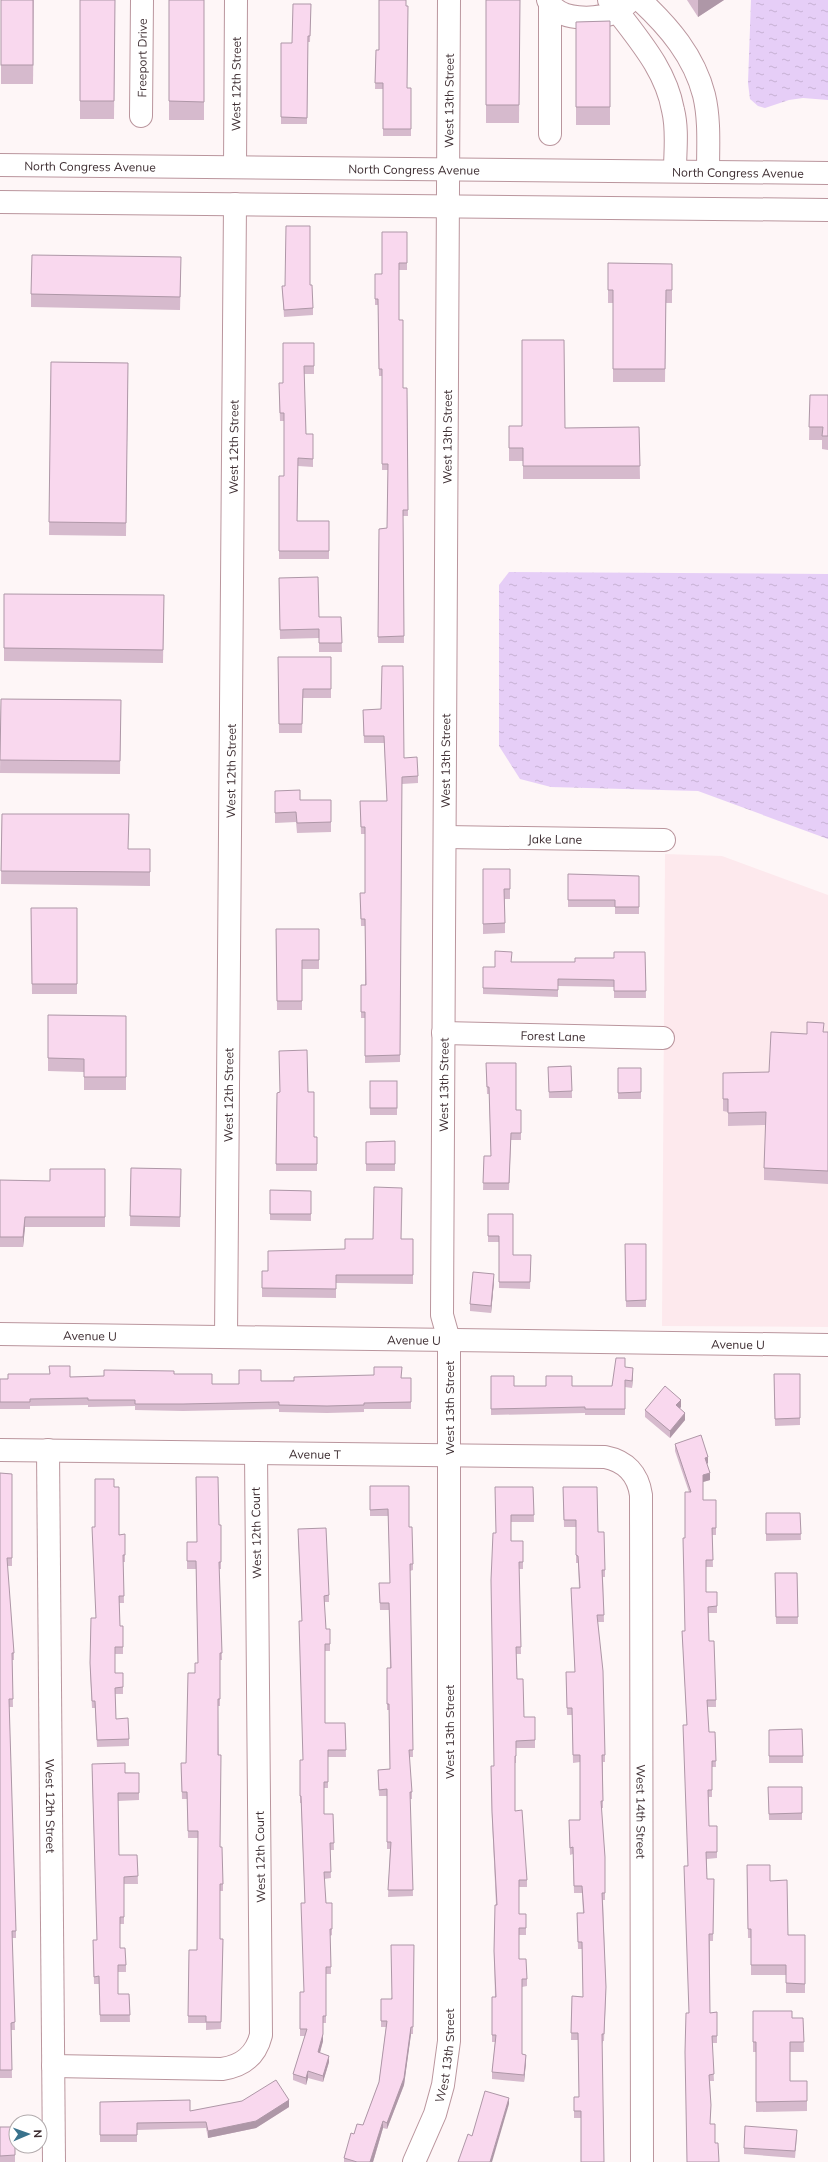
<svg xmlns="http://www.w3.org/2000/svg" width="828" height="2162" viewBox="0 0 828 2162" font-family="Mulish,sans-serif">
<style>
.built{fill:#fde9ed}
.water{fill:url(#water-ripples)}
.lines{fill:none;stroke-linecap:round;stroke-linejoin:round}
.minor-casing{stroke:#ba959d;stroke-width:24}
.minor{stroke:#fff;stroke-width:22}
.wall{fill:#d6bacd}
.shaded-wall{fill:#ae97a7}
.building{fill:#f9d8ee;stroke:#ae97a7}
.labels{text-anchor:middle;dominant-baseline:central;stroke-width:3;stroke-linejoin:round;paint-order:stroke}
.street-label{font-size:12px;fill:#3e2e32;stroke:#fff}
</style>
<defs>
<pattern id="water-ripples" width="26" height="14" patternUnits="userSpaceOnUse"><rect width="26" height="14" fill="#e6cef7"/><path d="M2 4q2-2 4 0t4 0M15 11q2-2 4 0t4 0" fill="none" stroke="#c6b1d4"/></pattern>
</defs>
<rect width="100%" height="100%" fill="#fef6f7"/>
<path class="built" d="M665,854l57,2 106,39v432l-166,-1z"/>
<g class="water">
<path d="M751,0h77v100l-25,-2 -14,2 -24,8 -7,-2 -8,-7 -2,-16z"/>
<path d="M509,572l319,2v265l-130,-48 -147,-4 -31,-8 -21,-33v-161z"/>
</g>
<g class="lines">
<g class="minor-casing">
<g id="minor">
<path d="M548,0c10,22 48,20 68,12 4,-2 8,-6 12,-9"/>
<path d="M609,0c25,35 56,66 64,110 5,20 2,41 2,61"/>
<path d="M640,0c29,27 54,56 64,95 6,25 4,52 4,77"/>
<path id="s1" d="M141,116l1,-116"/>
<path d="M550,134v-130"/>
<path id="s2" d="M0,165l828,8"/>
<path id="s3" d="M235,167l1,-167"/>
<path d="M0,202l828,8"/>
<path id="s4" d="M445,837l219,3"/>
<path id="s5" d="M443,1033l220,5"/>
<path id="s6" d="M0,1334l828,11"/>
<path id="s7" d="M226,1337l9,-1133"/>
<path id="s8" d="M0,1450l605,7c21,4 33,17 36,38l1,667"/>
<path id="s9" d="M48,1450l6,712"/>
<path d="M53,2066l169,3c21,-3 34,-14 39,-34l-5,-582"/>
<path id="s10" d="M414,2162l21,-48 8,-29 6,-44v-701l-7,-25 7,-1315"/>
</g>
</g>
<use href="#minor" class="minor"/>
</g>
<g class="wall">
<path d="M1,0h33l-1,84h-32z"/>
<path d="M80,0h35l-1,119h-34z"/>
<rect x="169" y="0" width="35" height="120"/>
<path d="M486,0h34l-1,123h-33z"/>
<path d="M687,0h37l-26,17z"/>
<path d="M311,4l-1,38h-2l-1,82h-26v-81h11z"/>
<path d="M610,21v104h-34v-103z"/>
<path d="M376,50h3l28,38h4v48h-28v-47h-8z"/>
<path d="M407,232v38h-8v50l4,68h4l1,128h-5l1,127h-26l1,-114 8,-1 1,-58h-6v-94h-3l-1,-71h-3v-31h7z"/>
<path d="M608,263l64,1v39h-6l-1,79h-52v-79h-5z"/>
<path d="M181,270l-1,40 -149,-3v-13z"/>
<path d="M310,285l3,23v7l-29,2 -2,-31z"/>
<path d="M314,343v31h-10l2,60h7v33l-15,-1 -1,55h32v38h-50v-83h5v-55h-4l-1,-30 4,-8z"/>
<path d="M51,362l77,1 -2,173 -77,-1z"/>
<path d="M810,395h18v55l-6,-1v-9h-13z"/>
<path d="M509,426l56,2 74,-1 1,52h-117v-18h-14z"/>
<path d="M279,578l40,39h22l1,35h-23v-14l-39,1z"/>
<path d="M164,595l-1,68 -159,-2v-13z"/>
<path d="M278,657h53v41h-28l-1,35h-23z"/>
<path d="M1,699l120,1 -1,74 -120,-1z"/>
<path d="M363,710l41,48 14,18v7l-16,1 -2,278 -35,1v-45h-4v-26l4,-7v-59h-4l-1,-33h5v-59h-4l-1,-33h27l-3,-58h-20z"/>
<path d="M275,791l25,9h31v32l-34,1 -1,-11 -21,1z"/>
<path d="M2,814l126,35h22v37l-149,-2z"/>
<path d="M483,869h27v30h-5v34l-22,1z"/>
<path d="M568,874l71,2v38h-24v-7h-47z"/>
<path d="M31,908h46v86h-45z"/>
<path d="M276,929h43v40h-17v41h-25z"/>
<path d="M645,952l1,46h-32v-11l-56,-1v11l-75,-3v-27h12l80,-5 39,-4z"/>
<path d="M48,1015l78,1v74h-42v-18l-36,-1z"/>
<path d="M824,1032h4v152l-64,-4v-12l2,-43 -38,1v-14l-5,-1v-38l46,-1 38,-38z"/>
<path d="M486,1063l30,47h5v30h-10l-2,50h-26l1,-34h7l-2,-62h-2z"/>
<path d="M571,1066l1,32h-23l-1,-31z"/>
<rect x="618" y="1068" width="23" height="31"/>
<rect x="370" y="1081" width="27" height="34"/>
<path d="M308,1092l6,45h3v34h-41l1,-78z"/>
<path d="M395,1141v30h-29v-29z"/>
<path d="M131,1168l50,1 -1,58 -50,-1z"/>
<path d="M105,1169v58h-80l-2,20h-23v-67l50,1z"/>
<path d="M270,1190l41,1v30l-41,-1z"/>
<path d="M488,1214l25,41h18l-1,34 -31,-1v-46h-11z"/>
<path d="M401,1239h12v45l-77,-1v15l-74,-1v-26h6l77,-22z"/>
<path d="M625,1244h21v63h-20z"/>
<path d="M494,1281l-3,32 -21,-2v-7z"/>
<path d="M625,1367l8,8 -1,13 -7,-1v28h-40v-2l-94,2v-39l23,10h98z"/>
<path d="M174,1374l38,10h27l22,-3 150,-3v31h-47v3l-37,1 -48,-1v-3l-96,2 -48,-1v-4l-47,1v-2l-58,1v3h-30v-30z"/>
<path d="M774,1374h26v51l-25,1z"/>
<path d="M681,1407l-1,1 5,12 -15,18 -25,-21v-7z"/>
<path d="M675,1444l33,19 -1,1 3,16 -7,2v18h13v35h-4l1,32h-7v25h11v21h-9l1,28 7,59v7h-9l2,25h6l1,35h-4v30h-3v29h8v32l-10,1v20h7l-1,62h-3v72l7,-1v31h-5l2,38h-4l1,31 -24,50 2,-149 -2,-288 -5,-94h3v-93l4,-46 -14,-41z"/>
<path d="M0,1473l12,1v92h-5l7,87v7h-2l1,47h-4l7,224v7h-4l3,92h-4l1,48h-12z"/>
<path d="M370,1486l39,41 4,37v6l-3,1 3,186h-4l3,35v7h-2l3,97 -25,1 2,-48h-3v-53h-8l-1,-26 12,-1 -1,-59h-2v-42h3l-1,-58h-9l-1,-27h11l-2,-67h-18z"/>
<path d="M114,1487l5,48 6,20v7h-2l1,41h-5l1,23h3v28h-8v19h8v21h-8l1,25 13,20v7l-32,1 -2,-39h-3l-2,-38 6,-52 -1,-91z"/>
<path d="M533,1487l1,35h-23v19h12v28h-4l2,85h-5l1,25 7,38h11v31h-19v15h-1v48l12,69v7h-8v27h7v21h-7v24l8,20v7l-5,1v67l4,8 -2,20 -32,-3v-7l3,-30h-3v-45h3l-1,-46 2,-46 -4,-86 -1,-53h3l2,-233z"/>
<path d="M563,1487l35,45 7,38v7h-2l1,45h-6l7,133v7h-2v46h-2l4,49v43h-2l3,94 -2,47h-1l-22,77h-7v-21h5l-1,-57h-7l1,-44 11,1 -1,-48h-4l-1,-36h6l-1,-20h-8l-1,-39 -3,1 -1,-28v-7h11v-58l-7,1 -1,-48h-5l-1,-36v-7h9l-4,-84h8l-1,-25h-2v-36h-12z"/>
<path d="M766,1513h34l1,27 -35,1z"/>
<path d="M219,1525h2v44h-2l3,91h-2v46h-2l2,141 3,37v7h-3v48h3l-2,90 -15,1v-7h-18l1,-73h8l1,-112h-10l-1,-39h-5l-1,-36h5l9,-90 3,-10 -2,-94h-9v-20z"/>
<path d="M298,1535l31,60v7h-5l2,27h4v22h-5v72h20l1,34h-18v31h-4v26h9l1,36h-4l1,28 -7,1 2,24h6v32l-2,1 1,38h-5v49h-3v18l-3,12 9,9 -6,20 -15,-4 -2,7 -13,-5v-6l12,-38h-5v-37l4,-7 1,-89 -4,-100h-1v-36l3,-7 -1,-139z"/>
<path d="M775,1573h22l1,51h-22z"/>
<path d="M802,1729l1,34h-34v-33z"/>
<path d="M92,1771l47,2v27l-21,1 1,54h18l1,29h-14v40h-4v24l6,17v7h-8v22h11l1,28h-30l-1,-38h-5l-1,-36v-8h4z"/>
<path d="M768,1787h34v33h-33z"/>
<path d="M747,1865l23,16 18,54h17v58h-19v-18h-35v-37h-3z"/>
<path d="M414,1945l-1,89h-2l-7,51 -17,44 -4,-1 -10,34h-29v-4l10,-24 9,-9 16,-43 7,-55h-5v-28h10z"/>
<path d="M753,2011l39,7h11l1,34h-14v29h17v30l-51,1v-60h-3z"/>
<path d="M100,2102l90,9 99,-4 -33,21 -48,10 -2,-10 -69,2v12h-37z"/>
<rect x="0" y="2127" width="15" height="35"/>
<path d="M797,2136l-2,22 -51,-4v-6z"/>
</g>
<g class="shaded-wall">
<path d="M698,0h26l-26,17z"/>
<path d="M25,1217v10l-2,20v-10z"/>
<path d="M494,1274v7l-3,32v-7z"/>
<path d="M633,1368v7l-1,13v-7z"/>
<path d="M681,1400v7l-5,5v-7z"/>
<path d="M685,1413v7l-15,18v-7z"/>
<path d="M708,1457v6l-3,2v-7z"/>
<path d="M710,1473v7l-7,2v-7z"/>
<path d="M411,2027v7l-7,51 -17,44v-6z"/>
<path d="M323,2034v7l-5,18v-7z"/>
<path d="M526,2055v7l-2,20v-7z"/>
<path d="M329,2056v6l-6,20v-6z"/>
<path d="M308,2071v7l-2,7v-7z"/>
<path d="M509,2098v6l-17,58h-2z"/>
<path d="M289,2100v7l-33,21 -48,10v-7z"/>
<path d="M383,2121v7l-10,34h-3z"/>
</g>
<g class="building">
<rect x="1" y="0" width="32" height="65"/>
<path d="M80,0h35l-1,101h-34z"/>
<path d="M169,0h35v102l-35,-1z"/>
<path d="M379,0h27v6h2l-1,82h4v41h-28v-46h-8l1,-33h3z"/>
<path d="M486,0h34l-1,105h-33z"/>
<path d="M293,4h18l-1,32h-2l-1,82 -26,-1v-74h11z"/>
<path d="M610,21v86h-34v-85z"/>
<path d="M286,226h24v59h2l1,23 -29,2 -2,-24h3z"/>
<path d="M382,232h25v31h-8v57h4v68h4l1,122h-5l1,126 -26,1 1,-108 8,-1 1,-64h-6v-95h-3l-1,-70h-3v-25h7z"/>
<path d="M32,255l149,2 -1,40 -149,-3z"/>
<path d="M608,263l64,1v26h-6l-1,79h-52v-79h-5z"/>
<path d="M522,340h42l1,88 74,-1 1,39h-117v-18h-14v-22h13z"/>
<path d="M283,343h31v23h-10l2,68h7v25l-15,-1 -1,63h32v30h-50v-75h5v-63h-4l-1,-30h4z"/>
<path d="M51,362l77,1 -2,160 -77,-1z"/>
<path d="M810,395h18v41h-6l1,-9h-14z"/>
<path d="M318,577l1,40h22l1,26h-23v-14l-39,1 -1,-52z"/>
<path d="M4,594l160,1 -1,55 -159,-2z"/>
<path d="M278,657h53v32h-28l-1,35h-23z"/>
<path d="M382,666h21l1,92 13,-1 1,19 -16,1 -2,278 -35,1v-44h-4v-27h5l-1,-66h-4l-1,-26h5v-66h-4l-1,-26h27l-3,-65h-20l-1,-26 18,-1z"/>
<path d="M1,699l120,1 -1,61 -120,-1z"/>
<path d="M300,790v10h31v22l-34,1 -1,-11 -21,1v-22z"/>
<path d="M2,814h127l-1,35h22v23l-149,-1z"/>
<path d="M483,869h27v20h-6l1,34 -22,1z"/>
<path d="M568,874l71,2v31h-24v-7h-47z"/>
<path d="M31,908h46v76h-45z"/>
<path d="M276,929h43v31h-17v41h-25z"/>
<path d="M495,951l17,1 -1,10h64v-4h39v-6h31l1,39h-32v-11l-56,-1v11l-75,-2v-21h12z"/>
<path d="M48,1015l78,1v61h-42v-18l-36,-1z"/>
<path d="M807,1022l17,1 -1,9h5v139l-64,-3 2,-56 -38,1v-14h-5v-26l46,-1 2,-40 36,2z"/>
<path d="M307,1050l1,42h6v45h3v27h-41l1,-71 3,-1 -1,-41z"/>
<path d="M486,1063h30v47h5v23h-10l-2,50h-26l1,-27h7l-2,-69h-2z"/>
<path d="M571,1066l1,25 -23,1 -1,-25z"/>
<path d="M618,1068h23v24l-23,1z"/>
<rect x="370" y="1081" width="27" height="27"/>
<path d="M395,1141v23h-29v-22z"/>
<path d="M131,1168l50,1 -1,48 -50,-1z"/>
<path d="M50,1169h55v48h-80l-2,20h-23v-57l50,1z"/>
<path d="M374,1187l28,1 -1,51h12v36h-77v14l-74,-1v-17h6v-20l77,-2v-10h28z"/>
<path d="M270,1190l41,1v23h-41z"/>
<path d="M488,1214h25v41h18l-1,27h-31v-46h-11z"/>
<path d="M625,1244h21v56l-20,1z"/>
<path d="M473,1272l21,2 -3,32 -21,-2z"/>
<path d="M616,1358h9v9l8,1 -1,13 -7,-1v29h-40v-2l-94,2v-33h23v10h32v-10h26v10h40z"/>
<path d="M49,1366h21v11l34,-1v-6l70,1v3h38v10h27v-14h22v11h33v-4l80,-2v-8h28l-1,11h10v24l-47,1v2l-37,1 -48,-1v-3l-96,2h-48v-4h-47v-2l-58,1v3h-30v-23h8v-5h42z"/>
<path d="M774,1374h26v44l-25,1z"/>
<path d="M665,1386l16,14 -5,5 9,8 -15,18 -25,-21z"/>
<path d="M701,1435l7,22 -3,1 5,15 -7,2v25h13v28h-4l1,32h-7v32h11v14l-9,1 1,34h5l2,59h-9l2,32h6l1,29h-4v29h-4l1,36h8v26h-11l1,27h7l-1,55h-4l1,79 7,-1v24h-5l2,38 -5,1 2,30 -1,19h5v19h3l1,19h-32l-2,-110 1,-39h3l-5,-147h4l-5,-141h4l-5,-94h3l-2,-93h2v-46h6l-16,-48z"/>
<path d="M0,1473l12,1v84h-5l7,95h-2l1,46h-4l7,232h-4l3,91 -4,1 1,47h-12z"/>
<path d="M196,1477h22l1,48h2v37h-2l3,91h-2v46h-2v56h3l-1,92h2l1,37h-3v55h3l-2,83h-15v-6h-18l1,-66h8l1,-119h-10l-1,-39h-5l-1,-29h5l2,-90h7v-10h3l-2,-102h-9v-19h10z"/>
<path d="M95,1479h19v8h5v48l6,-1v21h-2l1,41h-5l1,30h3v21h-8v26h8v14l-8,1 1,31 12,-1 1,21 -32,1 -2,-39h-3l-2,-38 1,-45h5l-4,-91h3z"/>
<path d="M370,1486h39v41h3l1,37h-3l3,186h-4l3,42h-2l3,98h-25l3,-48h-4v-53l-8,1 -1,-20 12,-1 -1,-65h-2v-36h4l-2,-65h-9l-1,-20h11l-2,-74 -18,1z"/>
<path d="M495,1487h38l1,28h-23v26h12v21h-4l2,85h-5l1,32h6l1,38h11v23l-19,1v15h-1v55l7,-1 5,70h-8v34h7v14h-7v31h7l1,20h-5v75l4,1 -2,20 -32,-3 4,-37h-4v-38h4l-2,-46 1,-46h2l-5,-93 -1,-46h3l-3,-186 2,-47h3z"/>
<path d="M563,1487h34l1,45h6l1,38h-3l2,45h-7l6,56 2,84h-3l1,46h-2l4,56v36h-3l4,94 -2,47h-2l2,128h-23v-51h-7v-14h5l-1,-64h-7l1,-37 11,1 -1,-55h-4l-1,-29h7l-2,-27h-8l-1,-39 -3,1 -1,-28h11v-65h-7l-1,-47h-5l-1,-36h9l-4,-84h9l-2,-32 -2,-1v-35h-12z"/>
<path d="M766,1513h34l1,21h-35z"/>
<path d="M326,1528l3,67 -5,1 2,33h4v15h-5v79h20l1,27h-18v32h-4v32h9l1,29h-4l1,29h-7l2,31h6v26h-2l1,38h-5v49h-3v18l-5,18 11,4 -6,20 -15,-5 -2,7 -13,-4 14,-45h-7v-37h4l-3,-89h4l-4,-107h-1v-36h3l-4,-139h3l-4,-92z"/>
<path d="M775,1573h22l1,44h-22z"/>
<path d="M802,1729l1,27h-34v-26z"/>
<path d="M125,1763v10h14v20h-21l1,62h18l1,21 -14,1v40h-4v31h5l1,17h-8v29h11l1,21h-30l-1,-39 -5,1 -1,-37h4l-5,-176z"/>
<path d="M768,1787h34v26l-33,1z"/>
<path d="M747,1865h23v16l17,-1 1,55h17v49l-19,-1v-18h-35v-36h-3z"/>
<path d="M391,1945h23l-1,82h-2l-7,51 -17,45 -4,-2 -13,41h-13l-13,-4 7,-25 3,1 3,-10 6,1 16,-43 8,-61h-6v-22h11z"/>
<path d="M753,2011h39v7h11l1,24h-14v39h17v20l-51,1v-60h-3z"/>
<path d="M276,2080l13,20 -33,21 -48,10 -2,-9 -69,1v12h-37v-33l90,-2v11l52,-10z"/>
<path d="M485,2091l24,7 -19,64h-32l10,-28 4,2z"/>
<path d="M745,2126l52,4 -2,21 -51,-3z"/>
<path d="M0,2127h15v28l-15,1z"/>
</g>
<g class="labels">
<g class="street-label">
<text stroke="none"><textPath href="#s1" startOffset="58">Freeport Drive</textPath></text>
<text stroke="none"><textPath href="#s3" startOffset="83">West 12th Street</textPath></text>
<text stroke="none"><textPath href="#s10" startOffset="2068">West 13th Street</textPath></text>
<text stroke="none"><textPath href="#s2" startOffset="90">North Congress Avenue</textPath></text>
<text stroke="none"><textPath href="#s2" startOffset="414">North Congress Avenue</textPath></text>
<text stroke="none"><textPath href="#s2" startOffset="738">North Congress Avenue</textPath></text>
<text stroke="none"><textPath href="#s10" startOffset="1732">West 13th Street</textPath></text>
<text stroke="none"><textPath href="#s7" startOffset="890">West 12th Street</textPath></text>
<text stroke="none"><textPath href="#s10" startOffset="1408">West 13th Street</textPath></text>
<text stroke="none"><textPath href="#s7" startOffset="566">West 12th Street</textPath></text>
<text stroke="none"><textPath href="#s4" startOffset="110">Jake Lane</textPath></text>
<text stroke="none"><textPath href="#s5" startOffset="110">Forest Lane</textPath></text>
<text stroke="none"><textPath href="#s10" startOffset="1084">West 13th Street</textPath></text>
<text stroke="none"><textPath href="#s7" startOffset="242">West 12th Street</textPath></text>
<text stroke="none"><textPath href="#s6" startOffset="90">Avenue U</textPath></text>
<text stroke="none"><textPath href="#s6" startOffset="414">Avenue U</textPath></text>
<text stroke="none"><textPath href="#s6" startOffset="738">Avenue U</textPath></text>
<text transform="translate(449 1408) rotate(-90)">West 13th Street</text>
<text stroke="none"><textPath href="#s8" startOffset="315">Avenue T</textPath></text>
<text transform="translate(256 1533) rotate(-91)">West 12th Court</text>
<text transform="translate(449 1732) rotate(-90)">West 13th Street</text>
<text stroke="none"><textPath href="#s9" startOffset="356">West 12th Street</textPath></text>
<text stroke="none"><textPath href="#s8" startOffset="978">West 14th Street</textPath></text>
<text transform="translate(260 1857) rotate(-91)">West 12th Court</text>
<text stroke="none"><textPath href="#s10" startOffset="112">West 13th Street</textPath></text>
</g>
</g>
<g transform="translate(28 2134) rotate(88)"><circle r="19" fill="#ffffff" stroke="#b2abad"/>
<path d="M0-3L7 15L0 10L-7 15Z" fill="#39728c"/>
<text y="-6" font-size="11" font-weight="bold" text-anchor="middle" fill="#3e2e32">N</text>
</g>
</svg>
